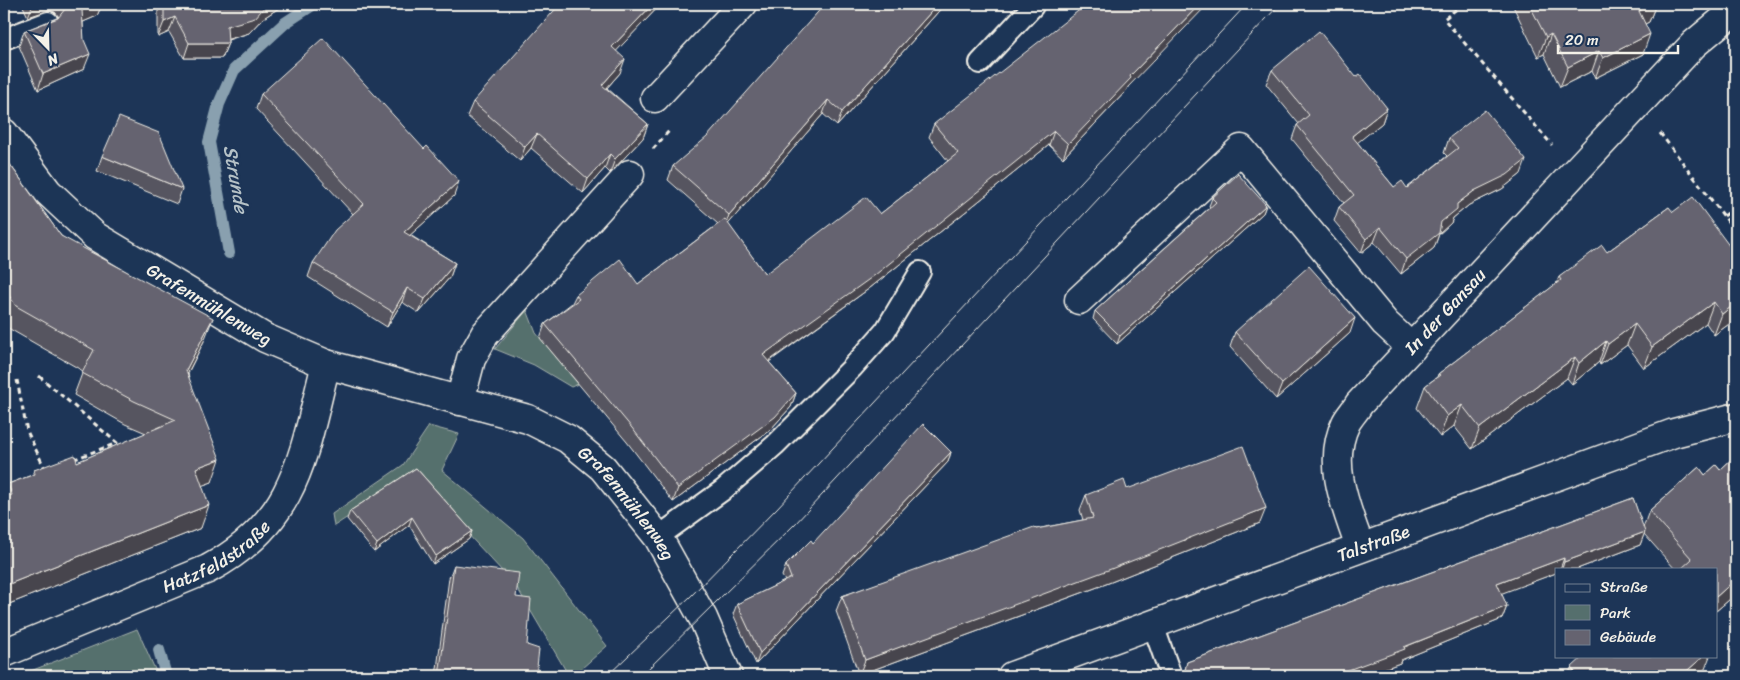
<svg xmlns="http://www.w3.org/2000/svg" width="1740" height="680" viewBox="0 0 1740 680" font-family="Sriracha,sans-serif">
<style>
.green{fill:#556f6d;stroke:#a4b0aa}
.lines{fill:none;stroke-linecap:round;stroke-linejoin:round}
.stream{stroke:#89a0af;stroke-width:12}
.lane-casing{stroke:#f4f1e8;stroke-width:24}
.street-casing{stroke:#f4f1e8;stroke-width:31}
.path{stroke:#f4f1e8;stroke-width:3;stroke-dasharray:5 4;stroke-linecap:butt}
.lane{stroke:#1d3557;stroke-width:20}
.street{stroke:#1d3557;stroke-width:28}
.tram{stroke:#f4f1e8;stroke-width:1}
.wall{fill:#575560;stroke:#f4f1e8}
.shaded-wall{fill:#47454e;stroke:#f4f1e8}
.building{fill:#656370;stroke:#f4f1e8}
.labels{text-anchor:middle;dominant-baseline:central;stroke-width:5;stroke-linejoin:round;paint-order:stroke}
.street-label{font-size:18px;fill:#f4f1e8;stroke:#1d3557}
.water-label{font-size:19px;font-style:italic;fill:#b6c2c7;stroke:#1d3557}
</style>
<rect width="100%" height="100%" fill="#1d3557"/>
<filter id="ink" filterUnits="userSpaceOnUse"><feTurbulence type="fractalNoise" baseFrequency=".02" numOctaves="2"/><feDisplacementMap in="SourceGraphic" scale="10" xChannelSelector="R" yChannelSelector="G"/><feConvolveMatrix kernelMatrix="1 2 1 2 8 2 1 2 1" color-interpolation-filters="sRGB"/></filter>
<g filter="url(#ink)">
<g class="green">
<path d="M527,310l9,23 42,51 -7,3 -37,-22 -39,-16z"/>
<path d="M429,426l30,8 -17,36 81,68 84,108 -34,30h-4l-53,-90 -103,-111 -79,51 -2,-12 71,-49z"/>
<path d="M137,629l21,47h-140z"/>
</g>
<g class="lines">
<g class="stream">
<path d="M229,253l-20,-111 10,-38 15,-34 51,-47 29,-19"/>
<path d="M159,650l7,26"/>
</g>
<g class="lane-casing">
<g id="lane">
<path d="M4,39l44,-17"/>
<path d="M980,63l53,-57 -2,-2"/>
<path d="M658,537l65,-47 52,-45 77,-77 33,-37 35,-59"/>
<path d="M1153,625l18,51"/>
</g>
</g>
<g class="street-casing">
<g id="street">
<path d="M655,98l88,-94"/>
<path id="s1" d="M4,133l44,59 47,44 170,102 61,26 202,55 40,20 35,29 55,69 45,81 25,58"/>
<path d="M1079,300l162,-151 144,174 27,25"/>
<path d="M460,401l11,-42 14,-25 145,-160"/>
<path id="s2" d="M1360,547c-13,-37 -34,-84 -14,-124 3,-6 9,-12 13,-19l335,-360 42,-35"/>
<path id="s3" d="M4,653l204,-84c90,-48 95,-115 118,-205"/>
<path id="s4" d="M1012,676l662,-243 62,-16"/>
</g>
</g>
<g class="path">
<path d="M1463,4l-19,15 108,126"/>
<path d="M1660,133l76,99"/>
<path d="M653,149l17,-19"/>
<path d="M1724,216l12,-9"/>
<path d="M39,376l78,67 -45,17"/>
<path d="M17,380l10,51 18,38"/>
</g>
<use href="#lane" class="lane"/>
<use href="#street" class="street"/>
<g class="tram">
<path d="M607,676l84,-80 86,-88 470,-504"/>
<path d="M641,676l154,-152 485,-520"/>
</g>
</g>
<g class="wall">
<path d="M22,4h80l-5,12 -14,6 1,47 -46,21 -19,-44 5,-15 35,-14 -4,-5 -6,-2 -21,7z"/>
<path d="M158,4h127l-23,15 -13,14 -21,7v3l-6,15h-38l-15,-26 -11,5z"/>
<path d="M661,4l-45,47 4,22 -13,15 41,36 -5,14 -33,35 -5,-5 -22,25 -52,-45 -11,13 -53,-45 6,-14z"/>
<path d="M945,4l-108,122 -14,-12 -95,110 37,50 115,-60 68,-53 -19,-24 5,-13 194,-37 -2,4 -63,67 -14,-13 -179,143 -101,74 27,31 -5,14 -21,23 -97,72 -46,-60 -87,-104 5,-14 27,-21 4,-8 62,-11 80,-60 -50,-44 5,-14z"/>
<path d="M1512,4h144l-7,18 -4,2 -2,30 -48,24 -3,-7 -32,16 -16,-33 -6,3z"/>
<path d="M1272,70l84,7 31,31 -5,15 -25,19 37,45 13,1 40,-32 -3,-3 5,-15 72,36 -19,15 -33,16 -16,13 -2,5 -12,11 -5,14 -33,26 -27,-32 -13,11 -27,-32 5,-14 5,-4 -52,-64 5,-14 2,-1 -33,-40z"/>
<path d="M261,94l193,102 -44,39 45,28 -5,14 -31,36 -17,-11 -15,25 -79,-50 5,-14 40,-49 -97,-105z"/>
<path d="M4,156l57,80 143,105 -16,32 24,109 -10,3 -1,43 -197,78v-109l4,-13 24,-9 2,-5 43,-8 69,-29 -21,-9 -51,-29 9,-24 -75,-43 -4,-6z"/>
<path d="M102,156l80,33 -5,15 -80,-33z"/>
<path d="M1212,198l54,7 -3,8 -146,131 -24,-25 2,-8 115,-104 -1,-1z"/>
<path d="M1669,207l67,112 -22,16 -8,-12 -62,45 -17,-23 -27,20 -1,-3 -27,22 -5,-6 -95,71 -18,-23 -14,11 -23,-29 8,-22 12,-9 1,-3 118,-90 3,-7 48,-25z"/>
<path d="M1235,332l115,1 -74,66 -46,-52z"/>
<path d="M951,452l-3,10 -192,202 -23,-50 4,-10 48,-23 -3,-5 4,-11 27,-22z"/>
<path d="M1735,456l1,2v136l-20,17v-42h-41l-31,-35 -4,11 -63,24h-21v4l-55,20 6,13 -5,13 -101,41 -1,3 -36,13h-214l17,-6 6,4 7,-1 5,-3 2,-8 446,-164 10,30 6,-17 50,-44 6,8 11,-10 4,5z"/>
<path d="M416,468l56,63 -3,8 -36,25 -24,-39 -35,27 -27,-33 3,-8z"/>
<path d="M1127,489l133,34 -154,61 -247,91 -23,-64 6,-15 194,-67 47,-9 -3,-10 6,-15z"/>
<path d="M454,565l62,32 11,48 9,31h1h-101l13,-98z"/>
<path d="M1571,668l134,1 -8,7h-129z"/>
</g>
<g class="shaded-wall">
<path d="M33,4h19l-3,6 -21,7z"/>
<path d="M96,4h6l-5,12 -21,9 6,-15z"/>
<path d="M267,4h18l-23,15 -13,14 -27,8 5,-15z"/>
<path d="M653,4h8l-54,57 5,-14z"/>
<path d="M938,4h7l-108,122 5,-14z"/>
<path d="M1200,4h8l-80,83 -2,4 -63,67 5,-14 62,-68z"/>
<path d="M1653,4h3l-7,18 -18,9 8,-20z"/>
<path d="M175,17l-6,15 -11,5 6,-15z"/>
<path d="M1551,34l-7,20 -6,3 8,-20z"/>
<path d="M1650,34l-7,20 -48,24 8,-20z"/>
<path d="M189,43h39l-6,15h-38z"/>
<path d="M1599,51l-7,20 -32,16 8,-20z"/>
<path d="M90,54l-6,15 -46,21 5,-16z"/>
<path d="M625,59l-5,14 -23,26 5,-14z"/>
<path d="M828,100l-5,14 -99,115 5,-14z"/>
<path d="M1387,108l-5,15 -35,28 5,-15z"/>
<path d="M648,124l-5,14 -33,35 5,-14z"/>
<path d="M1054,131l-5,14 -179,143 -112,81 5,-14z"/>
<path d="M537,134l-6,14 -11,13 5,-14z"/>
<path d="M610,154l-5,14 -22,25 5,-14z"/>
<path d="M1526,160l-5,14 -19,15 -33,16 -16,13 -2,5 -12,11 -5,14 -33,26 5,-15 51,-55 17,-13z"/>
<path d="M459,181l-5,15 -56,50 6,-14z"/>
<path d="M1266,205l-3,8 -146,131 3,-8z"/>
<path d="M1380,227l-6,15 -13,11 5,-14z"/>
<path d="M455,263l-5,14 -31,36 6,-14z"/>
<path d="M407,288l-5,14 -15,25 6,-15z"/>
<path d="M1714,302l-8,21 -62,45 8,-21z"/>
<path d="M1736,303v16l-22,16 8,-21z"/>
<path d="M213,318l-9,23 -26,51 8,-22z"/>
<path d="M1355,318l-5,15 -74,66 6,-15z"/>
<path d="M1635,324l-8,21 -27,20 8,-21z"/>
<path d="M1606,341l-7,21 -27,22 7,-21z"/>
<path d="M1575,357l-8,21 -95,71 8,-21z"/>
<path d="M796,393l-5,14 -21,23 -97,72 5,-14z"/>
<path d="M1462,405l-8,21 -14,11 7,-21z"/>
<path d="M951,452l-3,10 -192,202 4,-11z"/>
<path d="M220,459l-8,23 -25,9 9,-23z"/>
<path d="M209,505l-8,23 -197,78v-20z"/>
<path d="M1266,508l-6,15 -154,61 -247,91 6,-15z"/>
<path d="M412,517l-3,8 -35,27 3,-8z"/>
<path d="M472,531l-3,8 -36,25 3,-8z"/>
<path d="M1645,532l-5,13 -63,24h-15l2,-7z"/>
<path d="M1564,558l-4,11h-4v4l-64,24 5,-14z"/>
<path d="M1736,579v15l-20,17v-14z"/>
<path d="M1507,606l-5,13 -101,41 -1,3 -36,13h-32z"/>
<path d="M1704,656h6l-5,13 -8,7h-16z"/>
</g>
<g class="building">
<path d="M65,4h31l-14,6 2,30 6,14 -47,20 -19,-43 34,-13 7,-9z"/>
<path d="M164,4h103l-12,14 -28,8 1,17h-39l-14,-26 -11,5z"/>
<path d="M560,4h93l-41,43 13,12 -23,26 46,39 -33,35 -5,-5 -22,25 -51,-45 -12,13 -52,-45z"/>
<path d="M825,4h113l-96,108 -14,-12 -99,115 -56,-49 34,-29z"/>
<path d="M1087,4h113l-70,72 1,2 -63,66 -14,-13 -179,144 -112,80 33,38 -21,24 -97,71 -46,-60 -87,-104 34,-25 -3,-4 44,-36 18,25 87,-65 40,55 101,-77 14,17 78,-61 -24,-29z"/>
<path d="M1529,4h124l-14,7 11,23 -47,24 -4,-7 -31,16 -17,-33 -5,3z"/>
<path d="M1319,31l37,46 4,-3 27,34 -35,28 42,51 8,-6 5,7 51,-40 -9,-10 36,-28 41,50 -19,15 -33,16 -17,13v5l-16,13 -2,11 -33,26 -26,-32 -14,12 -27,-32 15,-12 -57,-70 12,-10 -37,-45z"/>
<path d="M323,38l101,111 3,-3 32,35 -55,51 51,31 -30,36 -18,-11 -14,24 -80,-49 22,-33 29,-26 -103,-110z"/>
<path d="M119,117l40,16 23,56 -80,-33z"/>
<path d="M4,156l57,80 152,82 -27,52 34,89 -24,9 13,37 -205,81v-88l8,-3 -4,-11 27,-10 -1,-4 41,-15 2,7 99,-42 -42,-19 -52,-28 12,-23 -78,-44 -12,-18z"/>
<path d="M1238,174l28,31 -146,131 -25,-25 121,-109 -4,-4z"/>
<path d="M1693,197l43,58v48l-14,11 -8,-12 -62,45 -17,-23 -27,20 -2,-3 -27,22 -4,-6 -95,71 -18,-23 -15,11 -22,-30 15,-11 -2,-1 123,-94 -2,-3 43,-32 5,7 62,-45 4,5z"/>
<path d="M1309,266l46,52 -73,66 -47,-52z"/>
<path d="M923,424l28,28 -191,201 -23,-49 54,-26 -5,-13 25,-25 2,3z"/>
<path d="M1243,446l23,62 -155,61 -246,91 -23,-64 192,-69 2,2 57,-11 -7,-23 38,-15 3,9z"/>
<path d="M1735,456l1,2v121l-20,18v-28h-35l11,-10 -43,-48 50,-44 6,8 11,-10 4,5z"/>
<path d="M416,468l56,63 -36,25 -24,-39 -35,27 -27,-33z"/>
<path d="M1633,498l12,34 -81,30v-4l-67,25 10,23 -103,41 1,2 -73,27h-182l17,-6 6,4 7,-1 5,-3 2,-8z"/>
<path d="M454,565l65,8 -3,24 15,2 -4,46 12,4 -3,27h1h-98z"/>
<path d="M1584,656h120l-23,20h-102l-8,-8z"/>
</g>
</g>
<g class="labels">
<g class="street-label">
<text stroke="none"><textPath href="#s1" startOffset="271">Grafenmühlenweg</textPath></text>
<text stroke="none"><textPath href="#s2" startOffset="278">In der Gansau</textPath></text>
<text stroke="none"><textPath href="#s1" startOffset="744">Grafenmühlenweg</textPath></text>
<text stroke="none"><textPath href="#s4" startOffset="385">Talstraße</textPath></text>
<text stroke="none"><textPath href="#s3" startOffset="234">Hatzfeldstraße</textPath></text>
</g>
<g class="water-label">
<text transform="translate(236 179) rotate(80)">Strunde</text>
</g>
</g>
<rect width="1740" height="680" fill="none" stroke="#1d3557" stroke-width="20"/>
<rect x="10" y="10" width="1720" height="660" fill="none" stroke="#f4f1e8" stroke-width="2" filter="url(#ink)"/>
<rect x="1555" y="568" width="162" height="90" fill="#1d3557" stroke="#738091"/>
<rect x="1565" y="584" width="25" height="8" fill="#1d3557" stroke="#738091"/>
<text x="1600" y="592" font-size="15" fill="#f4f1e8">Straße</text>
<rect x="1565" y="605" width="25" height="15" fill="#556f6d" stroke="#738091"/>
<text x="1600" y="618" font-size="15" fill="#f4f1e8">Park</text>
<rect x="1565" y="630" width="25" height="15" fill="#656370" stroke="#738091"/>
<text x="1600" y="642" font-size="15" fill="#f4f1e8">Gebäude</text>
<g transform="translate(48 48) rotate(157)" stroke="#1d3557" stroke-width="4" paint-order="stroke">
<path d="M0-4L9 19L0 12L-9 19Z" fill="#f4f1e8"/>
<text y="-8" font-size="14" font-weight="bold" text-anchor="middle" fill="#f4f1e8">N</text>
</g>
<path d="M1558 45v8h120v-8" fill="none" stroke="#f4f1e8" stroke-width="2.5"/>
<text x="1565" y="45" font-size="15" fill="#f4f1e8" stroke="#1d3557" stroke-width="4" paint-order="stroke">20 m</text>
</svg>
